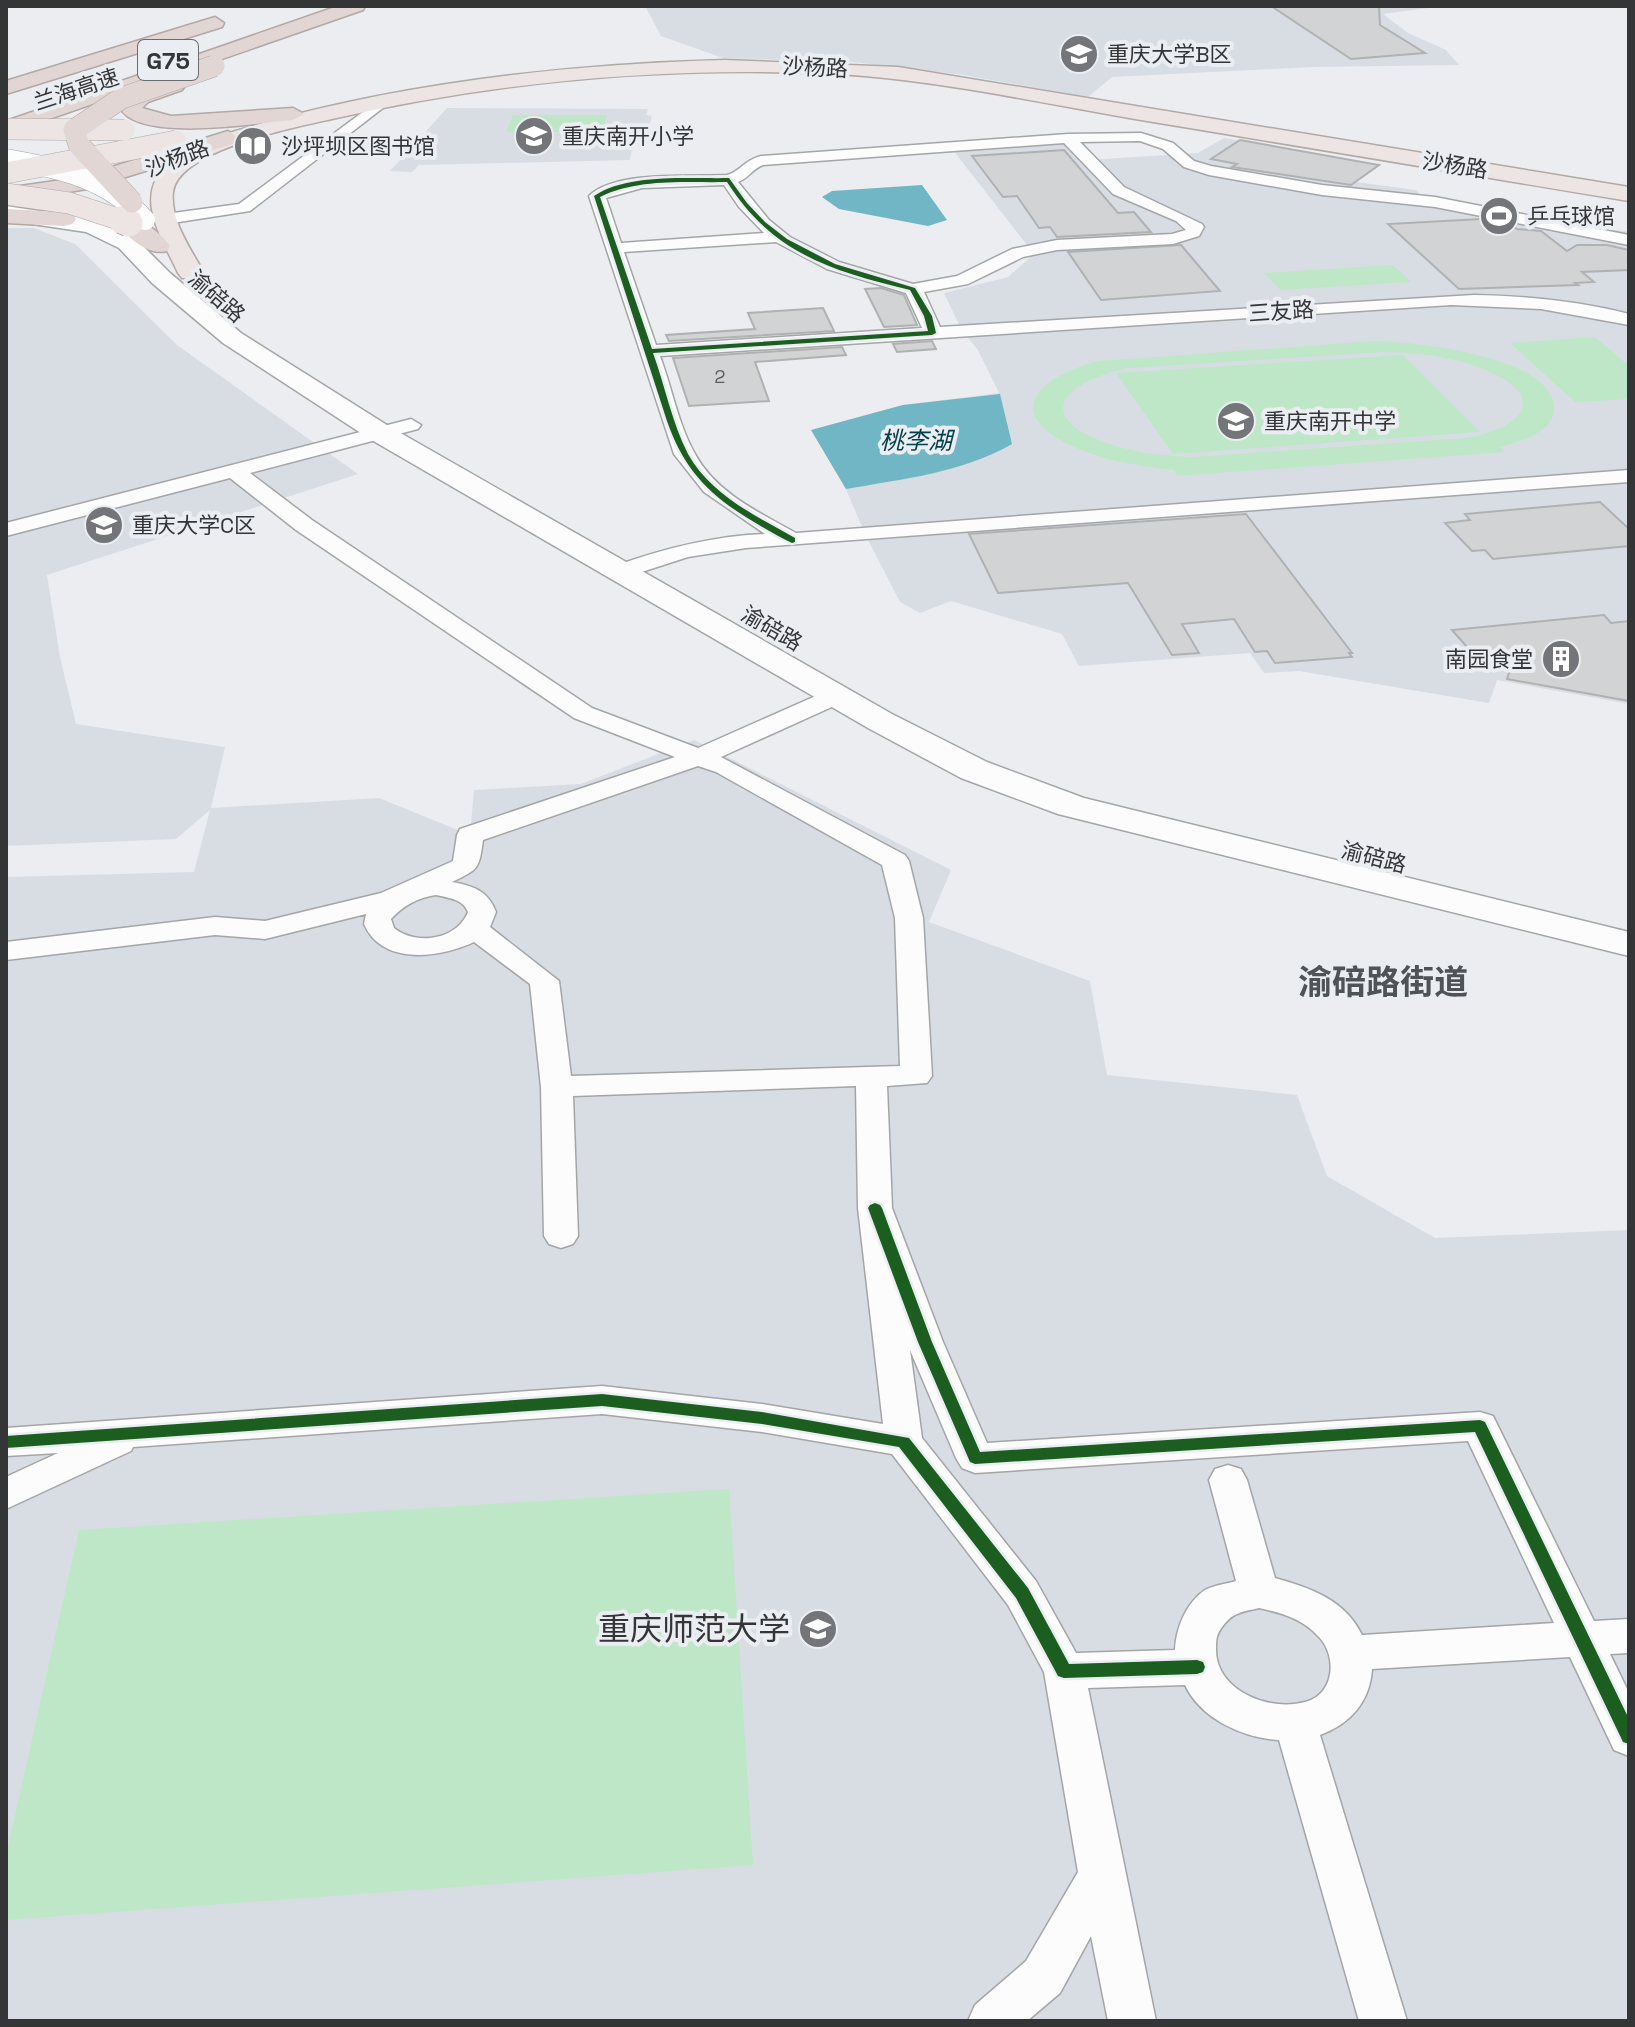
<svg xmlns="http://www.w3.org/2000/svg" width="1635" height="2027" viewBox="0 0 1635 2027" font-family="'Space Grotesk','Noto Sans SC',sans-serif">
<style>
.built{fill:#d8dde4}
.green{fill:#bee7c7;fill-rule:evenodd}
.water{fill:#70b6c4}
.building{fill:#d2d3d4;stroke:#b0b1b3;stroke-width:2}
.lines{fill:none;stroke-linecap:round;stroke-linejoin:round}
.minor-casing{stroke:#a4a5a7;stroke-width:3}
.secondary-casing{stroke:#a4a5a7;stroke-width:3}
.primary-casing{stroke:#b2a8a6;stroke-width:3}
.motorway-casing{stroke:#b2a8a6;stroke-width:3}
.minor{fill:#fcfcfd;fill-rule:evenodd}
.secondary{fill:#fcfcfd;fill-rule:evenodd}
.primary{fill:#ece5e4;fill-rule:evenodd}
.motorway{fill:#e1d6d4;fill-rule:evenodd}
.secondary-bridge-casing{stroke:#a4a5a7;stroke-width:21;stroke-linecap:butt}
.primary-bridge-far1-casing{stroke:#b2a8a6;stroke-width:22;stroke-linecap:butt}
.primary-bridge-casing{stroke:#b2a8a6;stroke-width:29;stroke-linecap:butt}
.motorway-bridge-casing{stroke:#b2a8a6;stroke-width:22;stroke-linecap:butt}
.secondary-bridge{stroke:#fcfcfd;stroke-width:20}
.primary-bridge-far1{stroke:#ece5e4;stroke-width:21}
.primary-bridge{stroke:#ece5e4;stroke-width:27}
.motorway-bridge{stroke:#e1d6d4;stroke-width:21}
.cycleway-casing{stroke:#eaedf1;stroke-width:5}
.cycleway{fill:#1b5e20;fill-rule:evenodd}
.labels{text-anchor:middle;dominant-baseline:central;stroke-width:8;stroke-linejoin:round;paint-order:stroke}
.far-number-label{font-size:18px;fill:#5c5c5e}
.far-poi-label{font-size:22px;fill:#343537;stroke:#eaedf1;text-anchor:start}
.far-street-label{font-size:22px;fill:#343537;stroke:#eaedf1}
.shield{fill:#eaedf1;stroke:#6b6c6f;stroke-width:2}
.shield-label{font-size:24px;font-weight:bold;fill:#343537}
.far-water-label{font-size:24px;font-style:italic;fill:#02404b;stroke:#eaedf1}
.near-poi-label{font-size:32px;fill:#343537;stroke:#eaedf1;text-anchor:end}
.district-label{font-size:34px;font-weight:bold;fill:#505356;stroke:#eaedf1}
</style>
<rect width="100%" height="100%" fill="#ebedf0"/>
<g class="built">
<path d="M645,6h798l-60,8 25,19 38,17 13,15 -146,2 -201,10 -24,20 -125,-22 -111,-13 -129,-4 -62,-22z"/>
<path d="M447,108l201,1 -2,6 6,1 -7,27h-12l-3,17 -211,5 -7,7 -22,-1z"/>
<path d="M1068,138l20,22 110,-7 26,-15 155,27 -23,17 60,8 5,6 208,36v472l-132,-24 -8,23 -190,-32 -35,2 -14,-20 -171,13 -17,-32 -111,-33 -31,12 -20,-11 -35,-68 -19,-45 -35,-59 92,-25 96,-12 -21,-43 -16,-19 -18,-38 64,-16 26,-23 -85,-109z"/>
<path d="M6,228h28l41,16 102,101 181,129 -311,101 13,82 16,67 149,23 -14,61 168,-10 91,37 4,-45 107,-6 113,-44 257,130 -22,52 161,59 17,94 190,20 30,81 108,62 194,-8v791h-1623v-1144l188,-5 16,-62 -34,29 -170,7z"/>
</g>
<g class="green">
<path d="M513,115h94l-5,17h-96z"/>
<path d="M1393,265l18,17 -131,8 -16,-17z"/>
<path d="M1595,337l34,29v33l-54,3 -65,-59z"/>
<path d="M1376,341c37,1 183,15 178,70 -3,23 -36,31 -54,36l5,5 -328,24 -3,-6c-35,-4 -70,-9 -102,-24 -76,-36 -26,-72 27,-85zM1384,352c34,1 68,4 99,17 68,27 40,59 -16,69l-275,19c-32,-1 -63,-5 -93,-17 -74,-31 -18,-63 30,-72z"/>
<path d="M1403,355l77,77 -307,22 -57,-81z"/>
<path d="M729,1489l24,376 -747,55v-65l73,-325z"/>
</g>
<g class="water">
<path d="M922,185l25,35 -19,6 -89,-17 -17,-12 10,-6z"/>
<path d="M1000,394l12,50c-50,29 -110,35 -166,45l-35,-59 92,-25z"/>
</g>
<g class="building">
<path d="M1271,6h108l1,19 45,28 -74,6z"/>
<path d="M1240,140l139,25 -28,20 -119,-18 5,-3 -26,-5z"/>
<path d="M1064,150l54,63 16,-1 17,20 -94,5 -7,-10 -11,1 -22,-32 -14,1 -31,-41z"/>
<path d="M1481,219l31,6 5,4 24,2 26,20 10,-6h30l22,5v20l-47,2 12,10 -19,1 3,2 -119,4 -71,-65z"/>
<path d="M1181,245l39,46 -119,9 -33,-48z"/>
<path d="M881,288l23,7 13,30 -33,2 -19,-38z"/>
<path d="M823,308l11,23 -165,10 -3,-6 89,-6 -7,-16z"/>
<path d="M932,341l4,8 -39,3 -4,-8z"/>
<path d="M842,347l4,8 -91,7 14,39 -80,5 -16,-48z"/>
<path d="M1600,502l29,27v17l-136,13 -8,-9 -13,1 -27,-28 25,-3 -5,-6z"/>
<path d="M1246,514l106,139h-3l3,4 -77,6 -8,-12 -12,1 -21,-33 -52,5 17,29 -27,2 -44,-72 -130,10 -29,-59z"/>
<path d="M1604,615l7,8 18,-2v80l-122,-22 5,-16 -37,-7 -23,-26z"/>
</g>
<g class="lines">
<g class="minor-casing">
<g id="minor">
<path d="M383,97l5,1v6l-138,107 -84,13 -8,-5 8,-5 73,-10z"/>
<path d="M1141,133l32,10 21,18 17,5 111,19 113,12 194,38v10l-194,-38 -113,-12 -113,-20 -25,-8 -21,-18 -23,-8 -60,1 44,45 78,37 2,3 -5,9 -26,8 -116,6 -34,7 -55,27 -44,8 16,35 534,-32c52,1 104,6 155,19v11l-88,-16 -90,-4 -791,51c12,32 18,68 35,98 21,39 65,59 101,79l833,-63v12l-883,66 -58,9 -68,22 -8,-2 -3,-5 3,-5c50,-18 100,-31 153,-33l-61,-42 -30,-38 -85,-258c27,-26 103,-19 138,-21 14,-4 16,-14 34,-19l307,-22zM1064,143l49,51 63,27 10,9 -14,4 -115,6 -45,9 -55,27 -44,8 -74,-22 -49,-25 -21,-17 -31,-38c11,-4 14,-13 25,-17zM724,185l15,22 25,26 -143,10 -15,-45 36,-10zM776,242l51,27 79,24 16,35 -266,17 -32,-93z"/>
<path d="M411,419l10,6 -3,4 -168,44 62,47 280,188 106,40 129,-57h18l3,5 -3,5 -124,56 184,98 4,6 14,57 9,158 -5,7 -40,3 5,122 51,134 44,101 493,-31 13,4 101,205 35,-2v34l-19,1 19,39v63l-15,-6 -44,-93 -198,12c-2,33 -22,55 -52,66l87,286h-48l-80,-281c-36,-2 -78,-21 -94,-55l-97,3 68,333h-48l-17,-85 -31,57 -33,28h-59l7,-16 51,-44 52,-89 -34,-200 -36,-67 -116,-151 -130,-22 -160,-18 -469,33 -2,4 -125,58v-32l52,-24 -52,3v-28l596,-42 160,18 121,20 -25,-216 -2,-122 -283,10 5,140 -5,8 -12,4 -12,-4 -5,-8 -3,-149 -11,-103 -56,-42c-34,16 -92,24 -110,-18l2,-10 -101,25 -50,-4 -209,25v-18l209,-25 50,4 116,-28 72,-32 4,-26 3,-6 215,-72 -101,-39 -278,-188 -66,-52 -224,58v-13zM698,766l18,6 166,93 13,53 5,148 -329,10 -12,-95 -69,-54 6,-15c-8,-21 -22,-26 -44,-30 27,-13 27,-13 31,-42zM436,895c13,3 27,4 32,17 -11,28 -52,34 -74,16l-3,-9c13,-14 26,-21 45,-24zM910,1350l46,108 6,10 13,5 493,-32 86,182 -192,12c-17,-35 -51,-47 -87,-57l-28,-98 -6,-11 -13,-4 -13,4 -6,11 27,101c-9,3 -22,4 -31,9 -19,13 -29,38 -30,60l-99,3 -40,-72 -114,-143zM1259,1608c23,5 44,11 60,29 19,20 15,58 -14,65 -35,10 -89,-11 -89,-52 0,-10 0,-15 6,-23 4,-5 8,-10 13,-12 7,-4 16,-5 24,-7z"/>
</g>
</g>
<g class="secondary-casing">
<path id="secondary" d="M6,206l86,13 43,19 35,35 71,60 149,94 502,287 95,48 97,36 545,134v24l-571,-142 -97,-36 -93,-50 -498,-289 -147,-96 -71,-60 -33,-35 -33,-16 -80,-12z"/>
</g>
<g class="primary-casing">
<path id="primary" d="M725,60l173,7 731,120v14c-165,-27 -329,-55 -494,-82 -98,-17 -198,-39 -298,-45 -169,-8 -340,7 -505,45 -36,8 -154,31 -159,73 -3,29 18,57 31,81l-4,5h-18l-4,-5c-17,-37 -47,-79 -7,-112l-3,-4 3,-5c177,-63 367,-87 554,-92z"/>
</g>
<g class="motorway-casing">
<g id="motorway">
<path d="M338,6h27l-2,4 -357,124v-13z"/>
<path d="M215,17l9,6 -2,4 -216,67v-13z"/>
<path d="M175,80l7,2 3,4 -3,4 -34,12 -6,6 29,8 122,-8 11,6 -11,6c-36,3 -154,23 -173,-12l14,-14z"/>
<path d="M228,131l11,7 -3,5 -149,46 -81,13v-14l70,-10z"/>
<path d="M6,209l58,3 8,2 4,5 -4,5 -8,2 -58,-3z"/>
<path d="M129,216c15,4 32,18 41,30l-3,5c-19,5 -39,-13 -50,-28l4,-5z"/>
</g>
</g>
<use href="#minor" class="minor"/>
<use href="#secondary" class="secondary"/>
<use href="#primary" class="primary"/>
<use href="#motorway" class="motorway"/>
<g class="secondary-bridge-casing">
<path id="secondary-bridge" d="M6,159c53,9 102,19 139,61"/>
</g>
<g class="primary-bridge-far1-casing">
<g id="primary-bridge-far1">
<path d="M6,129l118,1"/>
<path d="M6,173l170,-32"/>
<path d="M6,194l63,9 58,19"/>
</g>
</g>
<g class="primary-bridge-casing">
<path id="primary-bridge" d="M122,220l7,3"/>
</g>
<g class="motorway-bridge-casing">
<path id="motorway-bridge" d="M132,202l-53,-57 -5,-15 48,-32 92,-32"/>
</g>
<use href="#secondary-bridge" class="secondary-bridge"/>
<use href="#primary-bridge-far1" class="primary-bridge-far1"/>
<use href="#primary-bridge" class="primary-bridge"/>
<use href="#motorway-bridge" class="motorway-bridge"/>
<g class="cycleway-casing">
<g id="cycleway">
<path d="M729,178l18,25 18,19 22,17 48,25 80,24 17,28 4,17 -4,2 -279,18c12,33 19,70 35,101 23,41 68,62 107,84v4l-3,1c-13,-6 -26,-14 -38,-21 -44,-26 -70,-52 -87,-101l-73,-225c34,-23 94,-17 135,-18zM727,182c46,72 105,89 183,108l14,26 4,15 -276,18 -52,-152c39,-19 86,-14 127,-15z"/>
<path d="M875,1203l5,2 2,3 50,134 48,110 500,-32 5,2 144,297v25l-6,-2 -148,-310 -500,32 -5,-2 -52,-120 -50,-134 2,-3z"/>
<path d="M602,1394l160,18 147,26 119,150 41,76 128,-4 6,2 2,5 -2,5 -6,2 -133,4 -6,-2 -42,-78 -117,-151 -137,-23 -160,-18 -596,42v-12z"/>
</g>
</g>
<use href="#cycleway" class="cycleway"/>
</g>
<defs>
<g id="university-disc" transform="scale(2)"><circle r="9.5" fill="#747578" stroke="#eaedf1"/><path d="M0-5L7-2L0 1L-7-2ZM-4 1L0 2.5L4 1V4Q0 6-4 4Z" fill="#fff"/></g>
<g id="school-disc" transform="scale(2)"><circle r="9.5" fill="#747578" stroke="#eaedf1"/><path d="M0-5L7-2L0 1L-7-2ZM-4 1L0 2.5L4 1V4Q0 6-4 4Z" fill="#fff"/></g>
<g id="library-disc" transform="scale(2)"><circle r="9.5" fill="#747578" stroke="#eaedf1"/><path d="M-6-4Q-3-5.5-.7-3.5V5Q-3 3-6 4ZM6-4Q3-5.5 .7-3.5V5Q3 3 6 4Z" fill="#fff"/></g>
<g id="stadium-disc" transform="scale(2)"><circle r="9.5" fill="#747578" stroke="#eaedf1"/><path d="M0-5a6.5 5 0 1 0 0 10a6.5 5 0 1 0 0-10ZM-3.5-1.8h7v3.6h-7Z" fill="#fff"/></g>
<g id="building-disc" transform="scale(2)"><circle r="9.5" fill="#747578" stroke="#eaedf1"/><path d="M-4-6H4V6H1V3H-1V6H-4ZM-2.5-4.3h1.7v1.8h-1.7ZM.8-4.3h1.7v1.8H.8ZM-2.5-1h1.7V.8h-1.7ZM.8-1h1.7V.8H.8Z" fill="#fff"/></g>
</defs>
<g fill-rule="evenodd">
<use href="#university-disc" x="1079" y="54"/>
<use href="#school-disc" x="534" y="136"/>
<use href="#library-disc" x="253" y="146"/>
<use href="#stadium-disc" x="1499" y="216"/>
<use href="#school-disc" x="1236" y="421"/>
<use href="#university-disc" x="104" y="525"/>
<use href="#building-disc" x="1561" y="659"/>
<use href="#university-disc" x="818" y="1629"/>
</g>
<g class="labels">
<g class="far-number-label">
<text x="720" y="376">2</text>
</g>
<g class="far-poi-label">
<text x="1107" y="54">重庆大学B区</text>
<text x="562" y="136">重庆南开小学</text>
<text x="281" y="146">沙坪坝区图书馆</text>
<text x="1527" y="216">乒乓球馆</text>
<text x="1264" y="421">重庆南开中学</text>
<text x="132" y="525">重庆大学C区</text>
<text x="1533" y="659" text-anchor="end">南园食堂</text>
</g>
<g class="far-street-label">
<text transform="translate(815 67) rotate(3)">沙杨路</text>
<text transform="translate(76 89) rotate(-18)">兰海高速</text>
<text transform="translate(177 158) rotate(-21)">沙杨路</text>
<text transform="translate(1455 165) rotate(9)">沙杨路</text>
<text transform="translate(217 296) rotate(41)">渝碚路</text>
<text transform="translate(1281 311) rotate(-4)">三友路</text>
<text transform="translate(772 628) rotate(30)">渝碚路</text>
<text transform="translate(1374 857) rotate(14)">渝碚路</text>
</g>
<rect class="shield" x="138" y="40" width="60" height="40" rx="6"/>
<g class="shield-label">
<text x="168" y="60">G75</text>
</g>
<g class="far-water-label">
<text x="916" y="440">桃李湖</text>
</g>
<g class="near-poi-label">
<text x="790" y="1629">重庆师范大学</text>
</g>
<g class="district-label">
<text x="1383" y="982">渝碚路街道</text>
</g>
</g>
<rect width="1635" height="2027" fill="none" stroke="#343537" stroke-width="16"/>
</svg>
